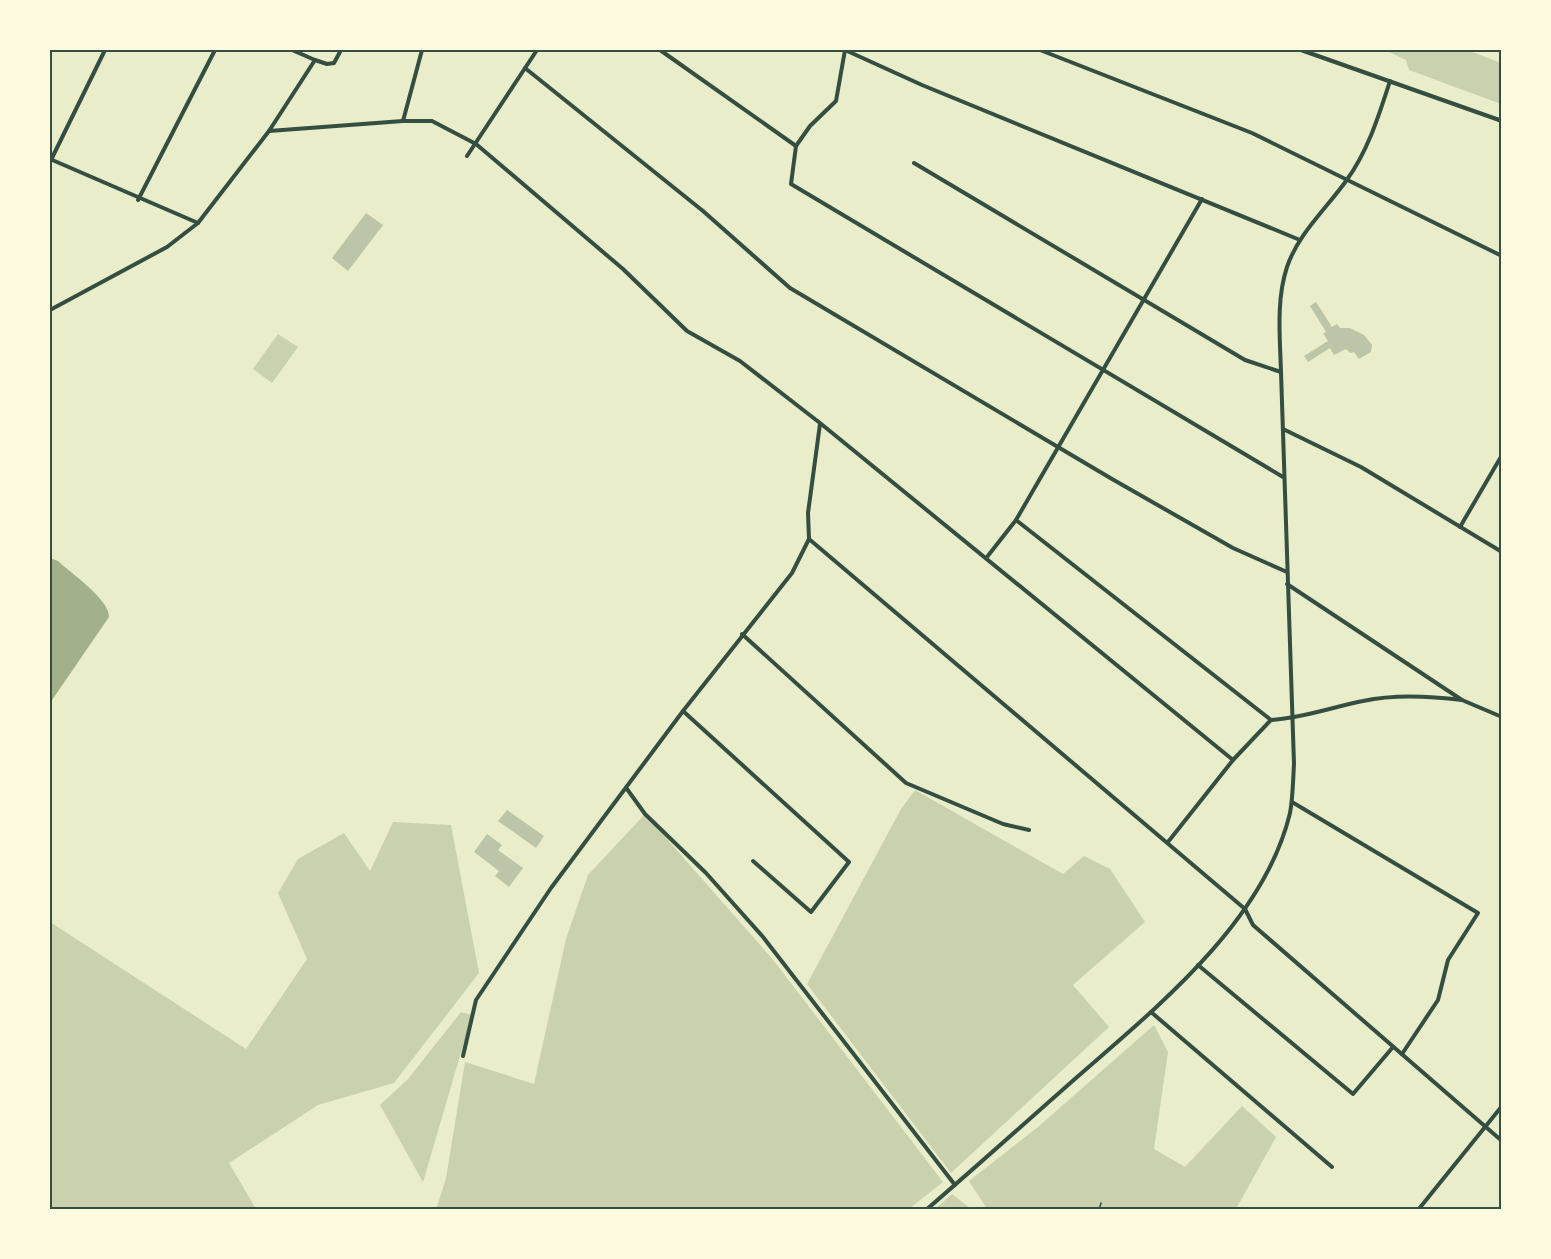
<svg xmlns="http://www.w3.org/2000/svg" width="1551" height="1259" viewBox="0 0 1551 1259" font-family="Ubuntu,sans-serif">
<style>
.green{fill:#cad2ad}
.water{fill:#a3b18a}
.building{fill:#bcc5a7}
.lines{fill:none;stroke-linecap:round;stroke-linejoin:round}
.path{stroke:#344e41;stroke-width:1.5}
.minor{stroke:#344e41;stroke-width:4}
.tertiary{stroke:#344e41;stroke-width:4.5}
.neatline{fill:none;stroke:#344e41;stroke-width:2}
</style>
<rect width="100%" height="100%" fill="#e9edc9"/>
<g class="green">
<path d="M1385,50h82l34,13v41l-92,-34 -3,-10z"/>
<path d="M278,334l20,13 -26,36 -19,-14z"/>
<path d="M915,790l148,84 21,-18 26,13 35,53 -72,63 36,42 -158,146 -144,-189 94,-175z"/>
<path d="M645,814l129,147 169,221 -34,27 -473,1 10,-32 19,-116 69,22 32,-145 22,-64z"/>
<path d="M393,822l58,3 28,148 -85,110 -76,22 -89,58 27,46h-206v-287l196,127 61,-90 -29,-66 20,-34 46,-26 26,38z"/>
<path d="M461,1012l11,3 -49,167 -43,-77 28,-26z"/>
<path d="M1154,1025l14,27 -14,97 31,18 57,-61 34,31 -40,72h-249l-18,-28 69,-54z"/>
<path d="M952,1194l19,15h-36z"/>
</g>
<path class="water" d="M50,558l8,3c13,12 52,39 51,56l-59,86z"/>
<g class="building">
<path d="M366,213l17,12 -35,46 -16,-13z"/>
<path d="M1316,302l16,25 5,-3 3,4h10l14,7 8,10 -1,7 -12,7 -5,-7 -4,1 -4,-4 -12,6 -4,-7 -22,14 -4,-6 24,-15 -5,-8 3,-1 -16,-26z"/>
<path d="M507,810l37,26 -8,12 -38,-27z"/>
<path d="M487,834l15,11 -4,5 25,18 -14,19 -14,-11 4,-5 -25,-19z"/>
</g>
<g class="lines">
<path class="path" d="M1099,1210l2,-7"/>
<g class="minor">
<path d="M292,50l23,10"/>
<path d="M660,50l136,96"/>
<path d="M845,50l-9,51 -26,25 -14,20 -5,38 492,293"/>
<path d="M845,50l77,35 378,155"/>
<path d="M1040,50l212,83 250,123"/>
<path d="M525,68l178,143 87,77 322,191 121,69 54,24"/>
<path d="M403,121l19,-71"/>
<path d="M269,131l134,-10h29l44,23 147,125 64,62 53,30 80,62 413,337"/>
<path d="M467,156l70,-106"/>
<path d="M50,159l148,64"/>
<path d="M51,160l54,-110"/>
<path d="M914,163l331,197 36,12"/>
<path d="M138,200l77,-150"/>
<path d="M50,310l117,-63 31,-24 71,-92 46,-71 12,4 7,-1 7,-13"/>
<path d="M1283,429l78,38 141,85"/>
<path d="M1016,520l255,200"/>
<path d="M1460,527l42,-72"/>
<path d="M809,539l436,370 8,16 249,216"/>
<path d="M987,557l29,-37 186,-321"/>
<path d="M1287,584l175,116 40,17"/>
<path d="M742,634l164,149 97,41 26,6"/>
<path d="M683,711l166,151 -38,50 -58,-51"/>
<path d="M627,789l18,25 61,59 57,64 192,248"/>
<path d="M1292,802l186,111 -30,47 -10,40 -36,54"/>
<path d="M1168,842l65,-82 38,-40c33,-2 61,-13 92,-19 32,-7 67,-5 99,-1"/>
<path d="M1198,965l155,129 40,-47"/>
<path d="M1151,1012l181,155"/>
<path d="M463,1056l13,-56 75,-112 132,-177 109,-138 17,-34 -1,-26 12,-89"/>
<path d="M926,1210c51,-44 100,-88 150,-132 80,-70 188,-156 214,-265 3,-16 3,-33 4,-49l-13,-392c-1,-34 -5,-72 6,-105 11,-33 39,-58 59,-86 22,-30 33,-66 44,-100"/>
<path d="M1418,1210l84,-104"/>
</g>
<path class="tertiary" d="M1301,50l201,71"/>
</g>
<rect width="1551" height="1259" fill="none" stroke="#fefae0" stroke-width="102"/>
<rect x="51" y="51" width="1449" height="1157" class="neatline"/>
</svg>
